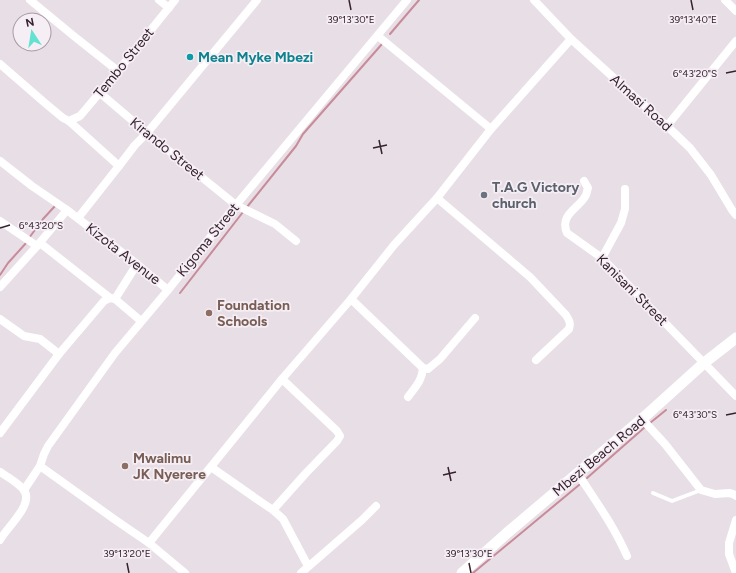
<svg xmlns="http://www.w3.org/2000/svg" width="736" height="573" viewBox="0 0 736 573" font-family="Figtree,sans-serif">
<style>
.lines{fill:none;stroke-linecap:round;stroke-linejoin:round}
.stream{stroke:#c88b99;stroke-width:2}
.service{stroke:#fff;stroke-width:4}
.minor{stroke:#fff;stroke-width:8}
.secondary{stroke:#fff;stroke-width:11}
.ticks{fill:none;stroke:#36212f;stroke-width:1.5}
.culture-dot{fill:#0f9aa8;stroke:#f5eef4;stroke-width:1.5}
.worship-dot{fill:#6b7280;stroke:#f5eef4;stroke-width:1.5}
.education-dot{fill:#8d6e63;stroke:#f5eef4;stroke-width:1.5}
.labels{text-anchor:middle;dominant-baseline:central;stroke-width:3.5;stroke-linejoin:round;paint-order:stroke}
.culture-label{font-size:14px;font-weight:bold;fill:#0d838f;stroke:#f5eef4;text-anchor:start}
.street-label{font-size:14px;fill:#36212f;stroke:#f5eef4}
.worship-label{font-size:14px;font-weight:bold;fill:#5b616d;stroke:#f5eef4;text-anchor:start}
.education-label{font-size:14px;font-weight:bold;fill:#785e54;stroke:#f5eef4;text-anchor:start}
.ticks-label{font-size:10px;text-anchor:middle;fill:#36212f;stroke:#f5eef4;stroke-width:3.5;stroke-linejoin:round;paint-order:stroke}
</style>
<rect width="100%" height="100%" fill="#e8dee6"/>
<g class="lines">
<g class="stream">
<path d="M390,34l29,-34"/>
<path d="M247,207l49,-61 7,-12 79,-90"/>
<path d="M29,238l14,-19 12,-13"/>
<path d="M0,275l8,-12 19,-21"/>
<path d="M180,293l63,-81"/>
<path d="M650,423l16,-13"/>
<path d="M587,478l58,-51"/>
<path d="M473,573l106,-88"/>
</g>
<path class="service" d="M653,493l19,8 29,-11"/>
<g class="minor">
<path d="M30,0l45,37 43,34"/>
<path d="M159,0l10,8"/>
<path d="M534,0l37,39 96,87 23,22 21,27 21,35 4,5"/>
<path d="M725,0l11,11"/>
<path d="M378,36l113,93"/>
<path d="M0,64l45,39 18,15 6,3 50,45 -41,52"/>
<path d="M100,93l47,40 89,72 39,19 21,17"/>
<path d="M69,121l11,-5 38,-45 57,-71"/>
<path d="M667,126l69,-85"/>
<path d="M0,161l32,25 35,24 70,54 31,26"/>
<path d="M119,166l16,-21 12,-12 110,-133"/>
<path d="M584,181l4,7c-1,2 -1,5 -2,7 -7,14 -27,19 -19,38l35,25 134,138"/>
<path d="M437,198l93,79 36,38c3,5 5,8 3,14l-33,31"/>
<path d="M0,221l37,25"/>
<path d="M40,243l70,55"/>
<path d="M602,258l19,-35 4,-14v-20"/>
<path d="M0,287l37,-41 30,-36"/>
<path d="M115,299l22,-35"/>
<path d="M351,299l72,69 5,1 12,-10 35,-41"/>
<path d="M0,319l24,17 16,3 19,15"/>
<path d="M408,397c7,-10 14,-16 15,-29"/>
<path d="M642,419l23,25 36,46 14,4 14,-1 4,1 3,2"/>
<path d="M0,433l59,-79 45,-53 6,-3 5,1 26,22"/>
<path d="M40,466l74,53 35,24 36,30"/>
<path d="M211,467l50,35 12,8 10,9 25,47"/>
<path d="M0,472c8,5 17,10 23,17 13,14 -17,39 -23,51"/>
<path d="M578,474c17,26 36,52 49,82"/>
<path d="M24,490l16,-24 4,-12 4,-8 67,-93 53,-63 68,-85 171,-205"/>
<path d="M273,510l33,-37 31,-32 3,-5 -3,-5 -55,-52"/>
<path d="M149,543l133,-164 69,-80 43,-54 43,-47 54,-69 80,-90"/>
<path d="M301,573l61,-53 14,-14"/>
<path d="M736,573l-7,-19v-11l7,-23"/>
</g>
<path class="secondary" d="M462,573l45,-40 135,-114 62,-56 32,-25"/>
</g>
<path class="ticks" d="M349,0l2,10M691,0l2,10M726,73l10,-2M379,140l3,14M373,148l14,-3M0,228l10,-3M726,415l10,-2M448,467l3,14M443,475l13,-3M127,563l2,10M469,563l2,10"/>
<circle class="culture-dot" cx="190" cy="57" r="4"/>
<circle class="worship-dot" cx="484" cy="195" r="4"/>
<g class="education-dot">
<circle cx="209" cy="313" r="4"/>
<circle cx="125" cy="466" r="4"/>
</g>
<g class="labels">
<g class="culture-label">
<text x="198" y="57">Mean Myke Mbezi</text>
</g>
<g class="street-label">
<text transform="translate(124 63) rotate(-51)">Tembo Street</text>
<text transform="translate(641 103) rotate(42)">Almasi Road</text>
<text transform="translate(167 149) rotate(39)">Kirando Street</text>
<text transform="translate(208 240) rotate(-51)">Kigoma Street</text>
<text transform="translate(123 254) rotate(38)">Kizota Avenue</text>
<text transform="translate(632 290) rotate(45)">Kanisani Street</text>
<text transform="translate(599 456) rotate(-40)">Mbezi Beach Road</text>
</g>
<g class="worship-label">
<text x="492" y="187">T.A.G Victory<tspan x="492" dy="16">church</tspan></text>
</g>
<g class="education-label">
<text x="217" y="305">Foundation<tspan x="217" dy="16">Schools</tspan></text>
<text x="133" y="458">Mwalimu<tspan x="133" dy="16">JK Nyerere</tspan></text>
</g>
</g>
<g class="ticks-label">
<text x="351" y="23">39°13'30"E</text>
<text x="693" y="23">39°13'40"E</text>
<text x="695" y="77">6°43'20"S</text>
<text x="41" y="229">6°43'20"S</text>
<text x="695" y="418">6°43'30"S</text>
<text x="127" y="557">39°13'20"E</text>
<text x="469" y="557">39°13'30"E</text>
</g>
<g transform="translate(32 32) rotate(348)"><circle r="19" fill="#f5eef4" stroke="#a99ca5"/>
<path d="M0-3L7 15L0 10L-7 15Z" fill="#62e2d1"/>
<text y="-6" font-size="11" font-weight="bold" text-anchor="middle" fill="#36212f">N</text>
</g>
</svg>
